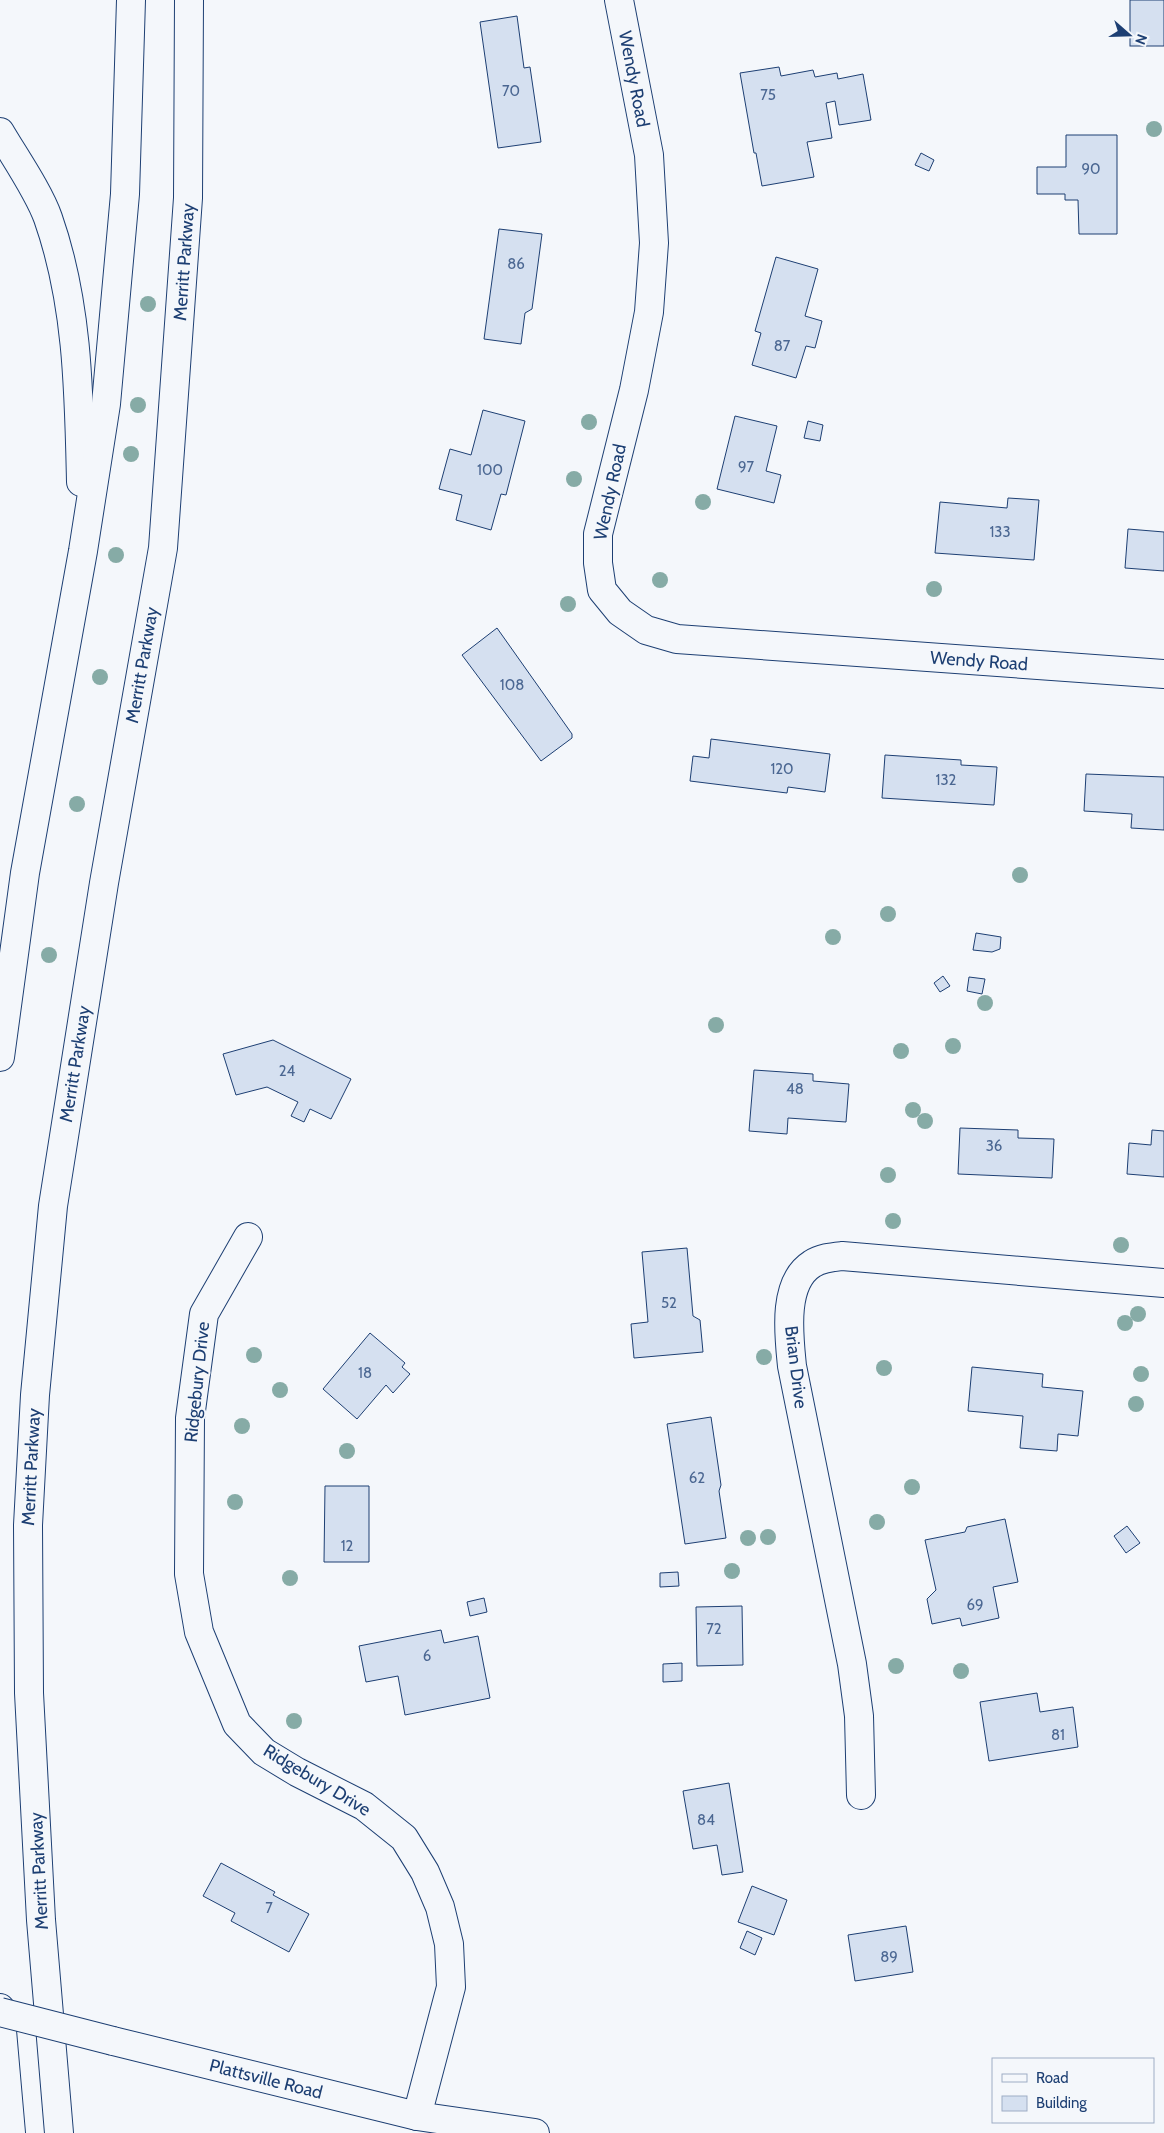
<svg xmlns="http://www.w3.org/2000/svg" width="1164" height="2133" viewBox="0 0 1164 2133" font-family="Cabin,sans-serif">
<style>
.building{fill:#d5e0f0;stroke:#1d3f73}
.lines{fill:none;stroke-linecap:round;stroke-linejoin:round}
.minor-casing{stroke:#1d3f73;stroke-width:30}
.motorway-casing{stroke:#1d3f73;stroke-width:30}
.minor{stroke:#f4f7fb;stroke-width:28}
.motorway{stroke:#f4f7fb;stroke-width:28}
.minor-bridge-casing{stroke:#1d3f73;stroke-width:30;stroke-linecap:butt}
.minor-bridge{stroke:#f4f7fb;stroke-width:28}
.tree{fill:#86aba6}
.labels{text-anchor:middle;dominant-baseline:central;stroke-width:4;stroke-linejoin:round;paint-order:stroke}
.number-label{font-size:15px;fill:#4b6792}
.street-label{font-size:18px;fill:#1d3f73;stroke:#f4f7fb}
</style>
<rect width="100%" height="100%" fill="#f4f7fb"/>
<g class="building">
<rect x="1130" y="0" width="34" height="46"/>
<path d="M517,16l7,52 6,-1 11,75 -43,6 -18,-126z"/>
<path d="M779,67l2,9 32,-6 2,7 22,-4 1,6 25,-5 8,46 -32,5 -4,-24 -9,2 6,35 -25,4 7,35 -52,9 -6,-33h-2l-14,-80z"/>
<path d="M1066,135h51v99h-38l-1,-34h-13v-6h-28v-27h29z"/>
<path d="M921,153l13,7 -5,11 -14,-6z"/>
<path d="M499,229l43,5 -10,75 -7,4 -4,31 -37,-5z"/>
<path d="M776,257l42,12 -13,47 17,5 -7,27 -9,-2 -10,32 -44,-13 9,-32 -6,-2z"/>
<path d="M483,410l42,11 -19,74 -5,-1 -10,36 -35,-10 6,-25 -23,-6 11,-40 21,6z"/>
<path d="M735,416l42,10 -11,45 15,4 -7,28 -57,-14z"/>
<path d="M808,421l15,4 -3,16 -16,-3z"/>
<path d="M1008,498l31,2 -5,60 -99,-7 5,-51 67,6z"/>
<path d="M1128,529l36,3v39l-39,-3z"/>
<path d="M497,628l75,106v4l-31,23 -79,-106z"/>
<path d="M711,739l119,15 -5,38 -37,-5 -1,6 -97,-12 3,-25 16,2z"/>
<path d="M885,755l76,5v5l36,2 -3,38 -112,-7z"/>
<path d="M1086,774l78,3v53l-33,-2 1,-14 -48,-3z"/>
<path d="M976,933l25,4 -1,12 -8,3 -19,-2z"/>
<path d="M943,976l7,10 -10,6 -6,-9z"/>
<path d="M969,977l16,2 -3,15 -15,-3z"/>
<path d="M273,1040l78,39 -20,40 -21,-10 -6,13 -13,-6 7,-14 -31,-15 -31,8 -13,-41z"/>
<path d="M754,1070l59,4v7l36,3 -3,38 -58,-4 -1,16 -38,-3z"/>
<path d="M960,1128l58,2v8l36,1 -2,39 -94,-4z"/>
<path d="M1152,1130l12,1v46l-37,-3 2,-31 22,2z"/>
<path d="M687,1248l6,68 7,4 3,32 -69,6 -3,-34 17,-2 -6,-70z"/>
<path d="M370,1333l35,30 -3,4 8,7 -17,19 -7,-8 -29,34 -34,-30z"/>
<path d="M972,1367l71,7 -1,13 41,4 -5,45 -20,-2 -1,17 -37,-3 3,-32 -55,-5z"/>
<path d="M711,1417l10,68 -2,6 7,47 -41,6 -18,-120z"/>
<path d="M325,1486h44v76h-45z"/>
<path d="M1005,1519l13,63 -25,5 6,31 -37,8 -2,-8 -28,6 -5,-25 9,-9 -11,-50 40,-8 2,-5z"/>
<path d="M1127,1526l13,17 -14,10 -12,-17z"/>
<path d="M678,1572l1,14 -19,1v-14z"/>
<path d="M484,1598l3,14 -17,4 -3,-14z"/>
<path d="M742,1606l1,59 -46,1 -1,-59z"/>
<path d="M441,1630l3,13 34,-7 12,62 -85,17 -7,-39 -32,6 -7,-36z"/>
<path d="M682,1663v18l-19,1v-18z"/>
<path d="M1037,1693l3,19 33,-5 5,40 -89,14 -9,-59z"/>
<path d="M729,1783l14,89 -21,3 -5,-30 -24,4 -10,-58z"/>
<path d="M221,1863l54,29 -2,3 36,19 -20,38 -58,-31 4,-8 -32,-17z"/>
<path d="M752,1886l35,14 -13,35 -36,-13z"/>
<path d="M906,1926l7,46 -58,9 -7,-46z"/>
<path d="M747,1931l15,7 -7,17 -15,-7z"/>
</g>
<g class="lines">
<g class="minor-casing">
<g id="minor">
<path d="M619,0l30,155 5,88 -5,69 -15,78 -36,144v29l4,27 18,22 26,18 31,9 487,35"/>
<path d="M248,1237l-44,77 -14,104 -1,156 10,58 38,92 27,28 33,20 67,34 40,32 21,34 15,35 9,37 2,43 -34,129"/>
<path d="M861,1795l-2,-79 -7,-52 -60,-298c-3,-30 -10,-83 20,-102 9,-6 20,-7 30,-8l322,27"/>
<path d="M113,2041l304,75 118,17"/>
</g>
</g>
<g class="motorway-casing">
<g id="motorway">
<path d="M0,132c14,24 39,60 48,86 30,85 31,175 33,264"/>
<path d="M0,1057l25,-184 58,-322 23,-147 19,-210 6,-194"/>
<path d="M0,2008l11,125"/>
<path d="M59,2133l-18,-213 -12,-227 -1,-168 7,-130 18,-189 51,-323 59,-335 25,-350 1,-198"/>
</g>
</g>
<use href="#minor" class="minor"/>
<use href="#motorway" class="motorway"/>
<g class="minor-bridge-casing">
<path id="minor-bridge" d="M0,2012l113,29"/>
</g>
<use href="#minor-bridge" class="minor-bridge"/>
</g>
<g class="tree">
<circle cx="1154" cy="129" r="8"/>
<circle cx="148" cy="304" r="8"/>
<circle cx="138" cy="405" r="8"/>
<circle cx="589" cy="422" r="8"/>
<circle cx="131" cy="454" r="8"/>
<circle cx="574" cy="479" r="8"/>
<circle cx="703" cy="502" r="8"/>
<circle cx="116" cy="555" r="8"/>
<circle cx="660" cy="580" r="8"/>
<circle cx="934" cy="589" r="8"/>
<circle cx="568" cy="604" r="8"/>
<circle cx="100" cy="677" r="8"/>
<circle cx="77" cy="804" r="8"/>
<circle cx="1020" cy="875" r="8"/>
<circle cx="888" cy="914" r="8"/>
<circle cx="833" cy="937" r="8"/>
<circle cx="49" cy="955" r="8"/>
<circle cx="985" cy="1003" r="8"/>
<circle cx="716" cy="1025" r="8"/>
<circle cx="953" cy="1046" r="8"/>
<circle cx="901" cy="1051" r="8"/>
<circle cx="913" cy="1110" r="8"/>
<circle cx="925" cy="1121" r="8"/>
<circle cx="888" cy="1175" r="8"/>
<circle cx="893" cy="1221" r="8"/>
<circle cx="1121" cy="1245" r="8"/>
<circle cx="1138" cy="1314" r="8"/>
<circle cx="1125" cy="1323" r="8"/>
<circle cx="254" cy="1355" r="8"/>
<circle cx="764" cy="1357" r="8"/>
<circle cx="884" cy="1368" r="8"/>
<circle cx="1141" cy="1374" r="8"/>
<circle cx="280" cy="1390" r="8"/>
<circle cx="1136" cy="1404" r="8"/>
<circle cx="242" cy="1426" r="8"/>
<circle cx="347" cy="1451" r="8"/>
<circle cx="912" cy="1487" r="8"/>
<circle cx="235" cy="1502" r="8"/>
<circle cx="877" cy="1522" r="8"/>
<circle cx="768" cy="1537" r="8"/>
<circle cx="748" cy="1538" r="8"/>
<circle cx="732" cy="1571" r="8"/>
<circle cx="290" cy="1578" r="8"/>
<circle cx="896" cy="1666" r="8"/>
<circle cx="961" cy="1671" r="8"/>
<circle cx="294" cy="1721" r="8"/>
</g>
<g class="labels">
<g class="number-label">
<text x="511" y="91">70</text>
<text x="768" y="95">75</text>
<text x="1091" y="169">90</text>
<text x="516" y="264">86</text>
<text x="782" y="346">87</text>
<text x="746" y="467">97</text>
<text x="490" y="470">100</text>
<text x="1000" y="532">133</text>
<text x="512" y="685">108</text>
<text x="782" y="769">120</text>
<text x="946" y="780">132</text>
<text x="287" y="1071">24</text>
<text x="795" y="1089">48</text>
<text x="994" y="1146">36</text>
<text x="669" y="1303">52</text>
<text x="365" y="1373">18</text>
<text x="697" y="1478">62</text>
<text x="347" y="1546">12</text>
<text x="975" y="1605">69</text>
<text x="714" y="1629">72</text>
<text x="427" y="1656">6</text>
<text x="1058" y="1735">81</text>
<text x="706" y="1820">84</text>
<text x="269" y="1908">7</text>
<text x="889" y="1957">89</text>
</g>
<g class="street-label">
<text transform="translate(634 79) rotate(79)">Wendy Road</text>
<text transform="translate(184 262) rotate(-86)">Merritt Parkway</text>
<text transform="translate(610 492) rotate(-78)">Wendy Road</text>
<text transform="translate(979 661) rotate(4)">Wendy Road</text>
<text transform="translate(142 665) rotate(-80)">Merritt Parkway</text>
<text transform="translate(75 1064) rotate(-81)">Merritt Parkway</text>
<text transform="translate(796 1367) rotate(83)">Brian Drive</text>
<text transform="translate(197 1382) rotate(-84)">Ridgebury Drive</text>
<text transform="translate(31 1467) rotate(-87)">Merritt Parkway</text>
<text transform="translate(317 1780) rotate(31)">Ridgebury Drive</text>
<text transform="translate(39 1871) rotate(-93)">Merritt Parkway</text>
<text transform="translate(266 2079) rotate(14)">Plattsville Road</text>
</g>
</g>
<rect x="992" y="2058" width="162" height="65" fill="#f4f7fb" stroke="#9eadc5"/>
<rect x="1002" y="2074" width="25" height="8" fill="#f4f7fb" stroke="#9eadc5"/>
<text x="1036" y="2083" font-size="15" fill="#1d3f73">Road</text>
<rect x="1002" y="2096" width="25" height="15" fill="#d5e0f0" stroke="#9eadc5"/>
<text x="1036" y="2108" font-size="15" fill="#1d3f73">Building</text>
<g transform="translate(1129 35) rotate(110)" stroke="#f4f7fb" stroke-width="4" paint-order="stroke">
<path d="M0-4L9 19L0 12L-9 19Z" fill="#1d3f73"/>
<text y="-8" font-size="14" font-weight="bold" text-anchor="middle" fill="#1d3f73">N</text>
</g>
</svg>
